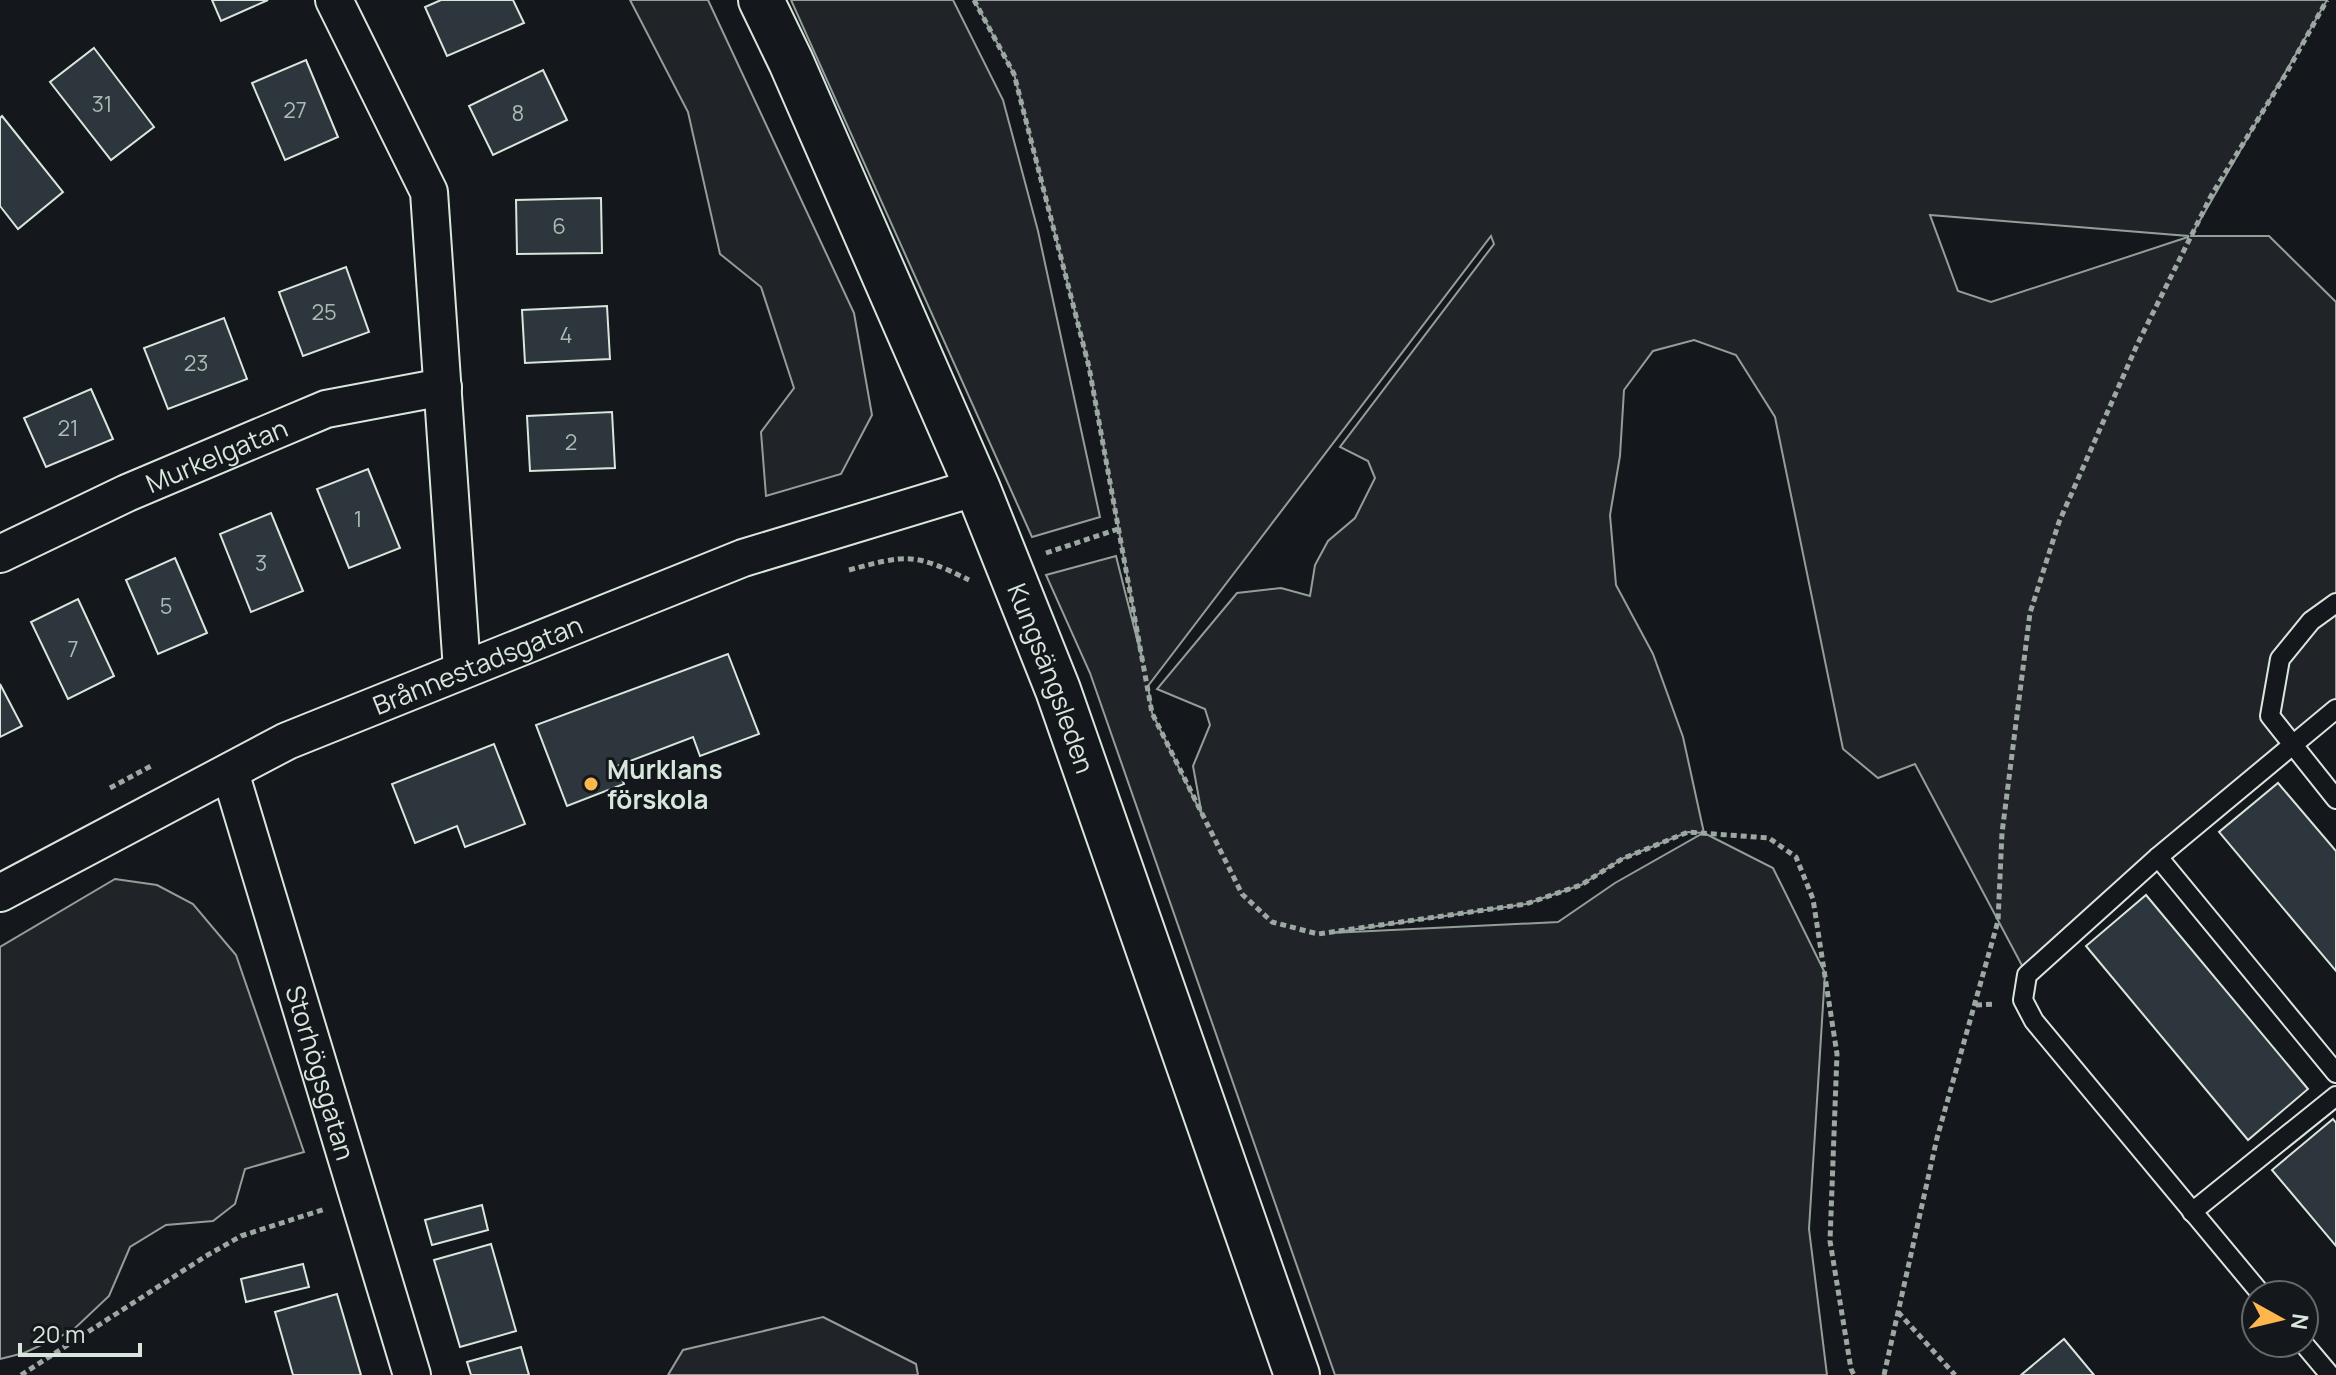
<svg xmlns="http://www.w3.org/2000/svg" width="2336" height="1375" viewBox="0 0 2336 1375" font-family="Manrope,sans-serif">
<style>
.green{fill:#202428;stroke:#939e99;stroke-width:2;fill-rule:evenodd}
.building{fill:#2c363c;stroke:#d8e6dc;stroke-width:2}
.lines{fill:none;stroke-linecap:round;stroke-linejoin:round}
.service-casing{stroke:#d8e6dc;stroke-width:22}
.minor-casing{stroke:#d8e6dc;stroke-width:40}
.secondary-casing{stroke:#d8e6dc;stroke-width:48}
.path{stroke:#9da8a2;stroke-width:5;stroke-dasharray:6 4;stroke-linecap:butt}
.service{stroke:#14181c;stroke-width:18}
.minor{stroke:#14181c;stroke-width:36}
.secondary{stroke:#14181c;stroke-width:44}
.poi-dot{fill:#ffb74d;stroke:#14181c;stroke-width:3}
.labels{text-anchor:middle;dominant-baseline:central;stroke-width:6;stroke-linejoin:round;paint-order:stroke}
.number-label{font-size:22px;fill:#adbab4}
.street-label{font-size:26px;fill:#d8e6dc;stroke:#14181c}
.poi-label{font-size:26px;font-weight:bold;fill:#d8e6dc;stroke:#14181c;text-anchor:start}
</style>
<rect width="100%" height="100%" fill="#14181c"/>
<g class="green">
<path d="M630,0h78l146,313 18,102 -31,59 -75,22 -5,-64 33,-44 -33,-101 -41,-33 -32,-142z"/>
<path d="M791,0h162l50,100 35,131 62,286 -68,20z"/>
<path d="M974,0h1353l-136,236h78l67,66v407l-309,266 -112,-211 -37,14 -35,-29 -68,-332 -39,-62 -42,-15 -41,11 -29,39 -4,66 -10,59 6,70 37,69 30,83 21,96 69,35 52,105 -16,256 18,146h-492l-245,-702 -44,-98 70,-19 27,107 -54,-296 -75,-293zM1930,215l258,21v1l-197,65 -33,-11zM1491,236l3,8 -154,203 28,14 7,17 -20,40 -27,23 -13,24 -5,31 -29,-8 -44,5 -80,96 48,20 5,16 -17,41 9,49 -50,-102 -4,-27zM1688,832l15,1 -88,50 -57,39 -228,11 196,-29 55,-19 41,-26z"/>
<path d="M115,879l42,6 36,19 43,51 68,197 -59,17 -10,35 -22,17 -47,4 -36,22 -21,49 -37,35 -48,22 -24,6v-412z"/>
<path d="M823,1317l93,47 2,11h-250l15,-25z"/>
</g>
<g class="building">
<path d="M212,0h56l-47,21z"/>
<path d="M441,0h72l11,23 -77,33 -22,-49z"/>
<path d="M94,48l60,79 -43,33 -61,-78z"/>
<path d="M306,60l32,77 -53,23 -33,-77z"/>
<path d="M543,70l24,50 -74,35 -24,-49z"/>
<path d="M2,116l61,76 -45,37 -18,-23v-88z"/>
<path d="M601,198l1,55 -85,1 -1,-54z"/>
<path d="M346,267l23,65 -66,24 -24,-64z"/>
<path d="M607,306l3,53 -85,4 -3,-53z"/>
<path d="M224,318l23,61 -79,30 -24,-61z"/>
<path d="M91,389l22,50 -67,28 -22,-49z"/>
<path d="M612,412l3,56 -85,3 -3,-55z"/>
<path d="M368,469l32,79 -51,20 -32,-79z"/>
<path d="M271,513l32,78 -52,21 -31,-78z"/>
<path d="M175,558l32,75 -49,21 -32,-74z"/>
<path d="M78,599l36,77 -46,23 -37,-77z"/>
<path d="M728,654l31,80 -59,22 -7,-19 -76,29 7,18 -57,22 -31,-81z"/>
<path d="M0,684l22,42 -22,11z"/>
<path d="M494,744l31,80 -60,23 -8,-21 -42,17 -23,-59z"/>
<path d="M2278,783l58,68v120l-117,-139z"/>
<path d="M2146,895l162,194 -60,51 -162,-194z"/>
<path d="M2333,1119l3,4v123l-64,-76z"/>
<path d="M482,1205l6,25 -56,15 -7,-25z"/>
<path d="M491,1244l25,87 -56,16 -26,-87z"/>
<path d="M303,1264l6,23 -63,15 -5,-23z"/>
<path d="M337,1294l24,81h-68l-18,-63z"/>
<path d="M2064,1339l30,36h-73z"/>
<path d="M521,1347l8,28h-58l-4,-13z"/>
</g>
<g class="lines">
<g class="service-casing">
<g id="service">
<path d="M2336,603l-25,18 -31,38 -10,57 66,83"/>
<path d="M2158,857l178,216"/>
<path d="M2192,1212l144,-116"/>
<path d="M2262,1295l-228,-274 -11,-21 4,-25 131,-118 178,-148"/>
<path d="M2303,1343l27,32"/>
</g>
</g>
<g class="minor-casing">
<g id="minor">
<path d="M334,0l95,192 33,478"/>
<path id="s1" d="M0,554l127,-61 199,-84 117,-22"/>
<path id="s2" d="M230,772l182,603"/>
<path id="s3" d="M0,893l287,-152 456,-183 234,-71"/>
</g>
</g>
<g class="secondary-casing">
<g id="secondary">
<path id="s4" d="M761,0l30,62 186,425 81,203 239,685"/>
</g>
</g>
<g class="path">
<path d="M974,0l40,74 75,293 63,346 90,181 30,28 46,12 208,-30 55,-19 41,-26 66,-27 81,6 27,19 17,42 24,155 -7,187 21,128 3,6"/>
<path d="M1046,553l72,-24"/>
<path d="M849,570c59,-16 65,-17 120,10"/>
<path d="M110,788l41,-22"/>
<path d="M1976,1005l19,-1"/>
<path d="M1898,1312l57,63"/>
<path d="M21,1375l185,-119 35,-20 84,-27"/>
<path d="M1884,1375l53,-237 61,-217 4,-88 28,-220 29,-91 78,-177 74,-149 76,-124 40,-72"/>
</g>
<use href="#service" class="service"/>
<use href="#minor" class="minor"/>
<use href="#secondary" class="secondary"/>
</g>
<circle class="poi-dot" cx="591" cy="784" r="8"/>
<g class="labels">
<g class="number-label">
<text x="102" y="104">31</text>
<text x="295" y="110">27</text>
<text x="518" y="113">8</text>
<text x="559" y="226">6</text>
<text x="324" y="312">25</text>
<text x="566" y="335">4</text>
<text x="196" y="363">23</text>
<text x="68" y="428">21</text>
<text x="571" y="442">2</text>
<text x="358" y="519">1</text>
<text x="261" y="563">3</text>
<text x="166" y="606">5</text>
<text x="73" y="649">7</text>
</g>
<g class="street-label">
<text stroke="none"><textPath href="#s1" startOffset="238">Murkelgatan</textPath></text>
<text stroke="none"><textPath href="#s3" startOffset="530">Brånnestadsgatan</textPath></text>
<text stroke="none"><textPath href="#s4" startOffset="738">Kungsängsleden</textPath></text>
<text stroke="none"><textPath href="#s2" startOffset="314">Storhögsgatan</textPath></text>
</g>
<g class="poi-label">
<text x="607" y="769">Murklans<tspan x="607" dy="30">förskola</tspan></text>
</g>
</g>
<g transform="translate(2280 1319) rotate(98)"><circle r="38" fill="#14181c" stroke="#626a69" stroke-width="2"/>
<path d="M0-6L14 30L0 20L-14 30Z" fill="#ffb74d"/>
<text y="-12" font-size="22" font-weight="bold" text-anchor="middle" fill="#d8e6dc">N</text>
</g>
<path d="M20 1343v12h120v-12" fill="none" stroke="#d8e6dc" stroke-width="4"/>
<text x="32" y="1343" font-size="24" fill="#d8e6dc" stroke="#14181c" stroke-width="6" paint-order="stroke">20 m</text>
</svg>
